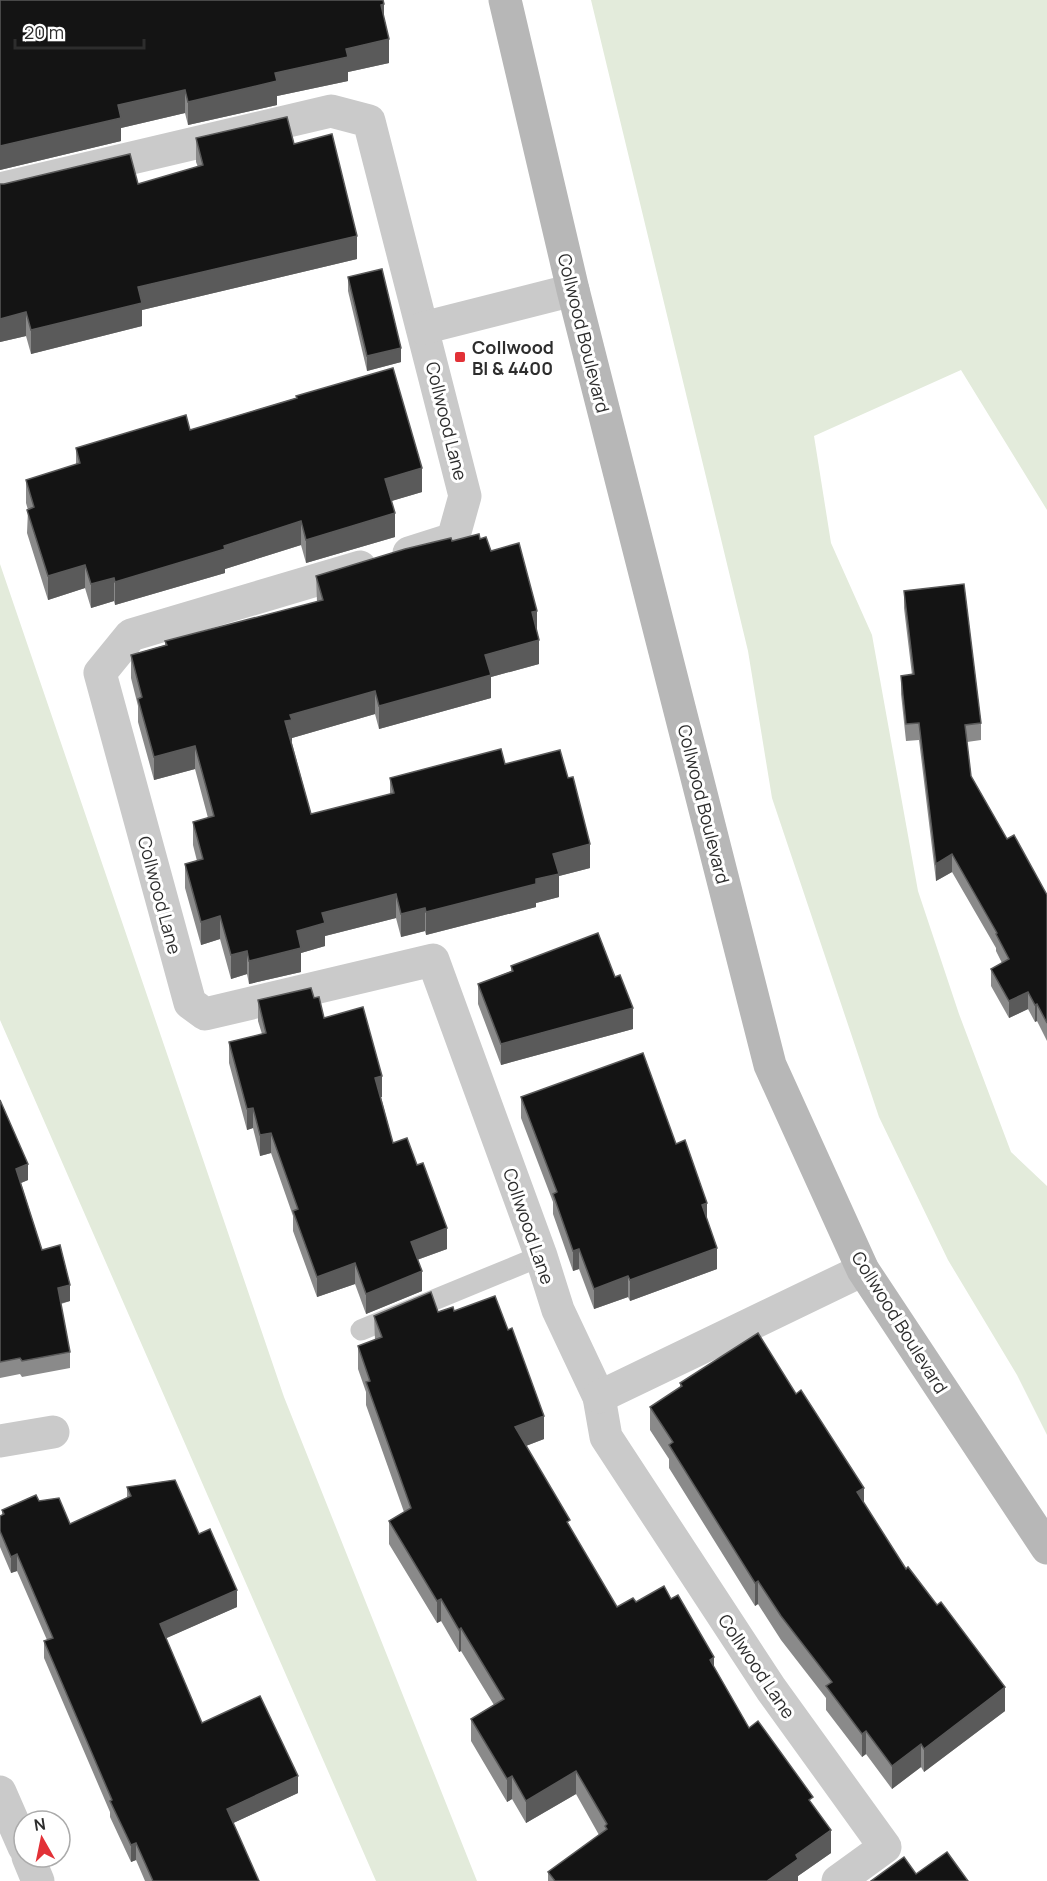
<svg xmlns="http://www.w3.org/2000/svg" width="1047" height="1881" viewBox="0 0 1047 1881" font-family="Manrope,sans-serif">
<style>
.green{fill:#e3ebdb}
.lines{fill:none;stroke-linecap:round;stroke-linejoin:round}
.lane{stroke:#cacaca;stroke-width:21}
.street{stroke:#cacaca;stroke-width:33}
.secondary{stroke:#b7b7b7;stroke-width:33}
.wall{fill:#8a8a8a}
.shaded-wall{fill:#5a5a5a}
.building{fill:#141414;stroke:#5a5a5a;stroke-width:1.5}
.poi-dot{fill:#e23137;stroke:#fff;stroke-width:2}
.labels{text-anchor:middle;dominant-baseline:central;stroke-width:6;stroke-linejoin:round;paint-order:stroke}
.street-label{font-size:18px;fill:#2d2d2d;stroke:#fff}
.poi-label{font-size:18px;font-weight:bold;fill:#2d2d2d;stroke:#fff;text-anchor:start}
</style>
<rect width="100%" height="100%" fill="#fff"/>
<g class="green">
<path d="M591,0h456v510l-86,-140 -147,66 17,107 41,92 46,256 41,123 52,138 36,34v249l-30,-60 -69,-115 -69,-143 -107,-319 -24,-147z"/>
<path d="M0,564l284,833 193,484h-101l-376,-861z"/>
</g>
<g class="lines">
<path class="lane" d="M361,1330l180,-74"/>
<g class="street">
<path d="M0,189l331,-78 38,10 96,375 -12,43 -44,14"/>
<path d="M423,328l150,-38"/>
<path d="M360,567l-229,68 -31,38 90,330 15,11 228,-54 108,296 17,54 41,87 7,40 165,252 114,158 -47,34"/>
<path d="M599,1397l264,-127"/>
<path d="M0,1441l53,-9"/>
<path d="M0,1792l24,55"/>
<path d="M28,1857l10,24"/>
</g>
<path class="secondary" d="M505,0l68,290 197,775 93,205 184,278"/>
</g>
<g class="wall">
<path d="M0,0l384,20 5,43 -41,9v9l-71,15v9l-89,20 -3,-12 -64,15v13l-121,29z"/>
<path d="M196,138l98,6 63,115 -215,51v16l-111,28 -5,-18 -26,6v-158h138l60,-17 -2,-5z"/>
<path d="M348,277l53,85 -34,9 -19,-80z"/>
<path d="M296,396l126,96 -31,9 4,36 -89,26 -5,-18 -76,24v4l-110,32 -1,-4 -23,7 -6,-20 -37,12 -21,-67 1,-23 -2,-7v-23l50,-15v-17l114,-18 106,-32z"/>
<path d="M480,539l11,12 46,81 2,32 -48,13v21l-112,31 -4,-15 -83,24v5l19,71 79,-20v-16l115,-14 85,104 -31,8v21l-23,6v4l-110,28 -1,-4 -24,6 -5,-19 -71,18v10l-24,7v19l-52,12 -2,-10 -16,5 -11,-40 -19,6 -16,-57v-24l12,-3 -4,-16v-23l15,-4 -13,-49 -41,11 -16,-58v-16l-7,-28v-23l34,-10v-4l152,-39 -1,-26 136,-35z"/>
<path d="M904,591l77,132v17l-14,2 4,34 36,63 40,56v146l-10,-20 -2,1 -7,-13 -19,9 -18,-32v-17l11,-6 -6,-12v-3l-44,-76 -16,9 -17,-141 -13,1 -5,-47v-18l11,-1 -8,-67z"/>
<path d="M511,966l104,11 18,52 -132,36 -23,-61v-20l33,-13z"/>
<path d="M314,998l10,20 58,79h-1l12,46 54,106 -30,11 5,31 -56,23 -11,-30 -38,13 -24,-66v-15l-22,-63 -11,3 -7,-28 -6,2 -18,-67v-21l33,-8 -4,-13v-21z"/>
<path d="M521,1097l155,47 31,76 10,49 -87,32 -2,-4 -34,12 -15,-40 -6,2 -20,-57v-12l-32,-84z"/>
<path d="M0,1100l28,80 -7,3 21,67 28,51 -9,3 9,48v16l-48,9 -2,-3 -20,4z"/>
<path d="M454,1311l90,128 -18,7 44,81 47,80 19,-5 78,65 35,61 64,77 18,48 -33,23v5h-250v-9l51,-37 -23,-41 -50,29 -14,-24 -5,3 -36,-61v-22l23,-14 -33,-54 -2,1 -18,-31 -4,2 -48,-79v-23l15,-9 -38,-107v-13l-8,-23v-23l17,-6 -1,-24z"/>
<path d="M680,1383l184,120 42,66 99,142 -81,61 -3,-5 -29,22 -26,-35 -4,3 -36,-47v-12l-45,-58 -23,-36 -3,2 -86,-138v-9l-19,-29v-23l30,-19z"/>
<path d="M127,1487l72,47 38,73 -71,31 36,85 96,70 -65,30 26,58h-114l-9,-21 -5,2 -21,-45v-5l-66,-154v-17l3,-1 -30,-69 -6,2 -11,-26v-31l2,-1v-5l37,-9 31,23 57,-26z"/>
</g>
<g class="shaded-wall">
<path d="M384,4v23l-3,-22z"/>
<path d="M389,39v24l-41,9v9l-71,15v9l-89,20v-23l158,-53z"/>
<path d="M185,90v23l-64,15v13l-121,29v-24l118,-41z"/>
<path d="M357,236v23l-215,51v16l-111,28v-24l107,-43z"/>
<path d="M26,312v24l-26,6v-23z"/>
<path d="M401,348v14l-34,9v-15z"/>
<path d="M422,468v24l-37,11v-24z"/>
<path d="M395,513v24l-89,26v-23z"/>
<path d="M301,521v24l-76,24v4l-110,32v-23z"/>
<path d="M85,565v23l-37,12v-24z"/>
<path d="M114,578v23l-23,7v-24z"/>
<path d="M537,611v23l-5,-22z"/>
<path d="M539,640v24l-48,13v21l-112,31v-23l106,-51z"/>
<path d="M375,691v23l-83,24v5l-7,-22 5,-6z"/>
<path d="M195,746v23l-41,11v-23z"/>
<path d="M590,844v24l-31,8v21l-23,6v4l-110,28v-23l110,-33 17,-25z"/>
<path d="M952,854v18l-16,9v-17z"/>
<path d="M396,894v24l-71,18v10l-24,7v19l-52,12v-23l48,-30 25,-18z"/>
<path d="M425,908v23l-24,6v-23z"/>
<path d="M220,916v23l-19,6v-23z"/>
<path d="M247,951v23l-16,5v-24z"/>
<path d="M1028,992v17l-19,9v-17z"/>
<path d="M1037,1004v17l-2,1v-17z"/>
<path d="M633,1008v21l-132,36v-21z"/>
<path d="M382,1076v21l-7,2v-21z"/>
<path d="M253,1108v20l-6,2v-21z"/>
<path d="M271,1133v20l-11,3v-21z"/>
<path d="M28,1164v16l-12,5v-16z"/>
<path d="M707,1203v20l-5,-18z"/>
<path d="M447,1228v21l-36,13v-20z"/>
<path d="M717,1248v21l-87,32v-21z"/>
<path d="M579,1249v20l-6,2v-20z"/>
<path d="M355,1263v21l-38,13v-20z"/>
<path d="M422,1271v20l-56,23v-20z"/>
<path d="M628,1276v21l-34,12v-20z"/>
<path d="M70,1285v16l-12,3v-16z"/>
<path d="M544,1416v23l-29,11v-23z"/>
<path d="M864,1488v23l-7,-19z"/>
<path d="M17,1554v17l-6,2v-16z"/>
<path d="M758,1581v23l-3,2v-23z"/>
<path d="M237,1590v17l-77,34v-17z"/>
<path d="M441,1599v22l-4,2v-22z"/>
<path d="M461,1628v23l-2,1v-22z"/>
<path d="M714,1657v23l-4,-20z"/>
<path d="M1005,1687v24l-81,61v-23z"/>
<path d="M866,1731v23l-4,3v-23z"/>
<path d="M921,1744v23l-29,22v-23z"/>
<path d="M576,1771v23l-50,29v-22z"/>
<path d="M298,1776v17l-71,33v-17z"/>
<path d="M512,1776v23l-5,3v-23z"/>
<path d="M831,1830v23l-33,23v5h-31l29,-26z"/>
<path d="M136,1843v17l-5,2v-17z"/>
</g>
<g class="building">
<path d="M0,0h383l1,4 -3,1 8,34 -43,10 2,8 -73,16 2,8 -89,21 -3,-12 -67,15 3,13 -121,28z"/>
<path d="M287,117l7,27 38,-10 25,102 -219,51 4,16 -111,27 -5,-18 -26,7v-135h4l126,-30 8,30 65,-19 -7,-27z"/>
<path d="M382,269l19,79 -34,8 -19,-79z"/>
<path d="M393,368l29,100 -37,11 10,34 -89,27 -5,-19 -77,25 1,3 -110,33 -1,-4 -23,6 -6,-19 -37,11 -21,-66 7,-3 -8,-27 54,-17 -4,-15 110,-33 4,15 107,-32 -1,-2z"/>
<path d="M479,534l1,5 6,-2 5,14 28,-8 18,68 -5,1 7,28 -54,15 6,20 -112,31 -4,-15 -85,24 2,5 -7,1 26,93 83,-21 -4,-15 111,-29 4,15 55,-14 8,28 5,-1 17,67 -37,10 6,20 -23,5v5l-110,28 -1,-4 -24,6 -5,-20 -74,19 3,10 -28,8 4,17 -52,13 -2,-10 -16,4 -11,-39 -19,6 -16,-58 18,-5 -10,-37 21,-6 -19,-70 -41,11 -16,-58 4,-2 -11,-42 36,-10 -2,-4 158,-41 -7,-24 89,-27 46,-11 1,3z"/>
<path d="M964,584l17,139 -16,2 6,51 36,63 7,-4 33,60v128l-10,-19 -2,1 -7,-13 -19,9 -18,-32 18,-10 -13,-25 1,-1 -45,-79 -16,10 -17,-141 -13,1 -5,-48 13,-2 -10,-83z"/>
<path d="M598,933l17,44 5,-2 13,33 -132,36 -23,-60 35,-13 -2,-5z"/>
<path d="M311,988l3,10 5,-1 5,21 39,-11 19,69 -7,2 18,65 14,-5 10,27 6,-2 24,65 -36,14 11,29 -56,23 -11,-31 -38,14 -24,-66 5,-2 -27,-76 -11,2 -7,-27 -6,1 -18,-67 37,-9 -8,-33z"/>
<path d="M643,1053l33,91 9,-4 22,63 -5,2 15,43 -87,32 -2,-4 -34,13 -15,-40 -6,2 -20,-57 4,-2 -36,-95z"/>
<path d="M0,1100l28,64 -12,5 26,81 18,-5 10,40 -12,3 12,64 -48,9 -2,-3 -20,4z"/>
<path d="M431,1292l7,20 15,-5 1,4 41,-15 13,34 4,-2 32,88 -29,11 55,93 -3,2 50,85 16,-9 3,4 28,-16 7,13 7,-4 36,62 -4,3 39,68 9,-7 55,76 -4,3 22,30 -35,25 2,4 -31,22h-212l-7,-9 59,-43 -2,-3 2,-2 -31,-53 -50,30 -14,-25 -5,3 -36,-60 33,-20 -43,-71 -2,2 -18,-31 -4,2 -48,-80 22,-13 -45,-126 4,-1 -12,-35 24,-9 -8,-21z"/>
<path d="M758,1333l38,61 5,-4 63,98 -7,4 49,77 2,-2 29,38 4,-3 64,85 -81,62 -3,-5 -29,22 -26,-35 -4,3 -36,-48 6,-4 -51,-66 -23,-35 -3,2 -86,-138 4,-3 -23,-35 32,-21 -2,-3z"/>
<path d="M175,1480l24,54 11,-5 27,61 -77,34 42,99 58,-27 38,80 -71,33 32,72h-106l-17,-38 -5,2 -21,-44 2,-1 -68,-159 9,-3 -36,-84 -6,3 -11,-26v-15l4,-2 -2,-4 34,-15 3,6 20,-3 11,26 61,-28 -4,-9z"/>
<path d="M947,1852l21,29h-97l33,-24 12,17z"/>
</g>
<rect class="poi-dot" x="454" y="351" width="12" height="12" rx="3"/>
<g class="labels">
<g class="street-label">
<text transform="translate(584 333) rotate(76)">Collwood Boulevard</text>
<text transform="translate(447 421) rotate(76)">Collwood Lane</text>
<text transform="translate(704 804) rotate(76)">Collwood Boulevard</text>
<text transform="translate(160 895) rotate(75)">Collwood Lane</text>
<text transform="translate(529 1226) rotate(71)">Collwood Lane</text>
<text transform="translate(900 1322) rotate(58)">Collwood Boulevard</text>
<text transform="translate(757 1666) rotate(56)">Collwood Lane</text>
</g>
<g class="poi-label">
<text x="472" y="347">Collwood<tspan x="472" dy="21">Bl &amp; 4400</tspan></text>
</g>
</g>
<g transform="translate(42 1839) rotate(351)"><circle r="28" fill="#ffffff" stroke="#ababab" stroke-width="1.5"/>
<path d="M0-4.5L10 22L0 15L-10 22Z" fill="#e23137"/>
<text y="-9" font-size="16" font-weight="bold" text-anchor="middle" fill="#2d2d2d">N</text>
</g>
<path d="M15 39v9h129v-9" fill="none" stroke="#2d2d2d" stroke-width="3"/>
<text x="24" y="39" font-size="18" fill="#2d2d2d" stroke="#ffffff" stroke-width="4.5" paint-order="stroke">20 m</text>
</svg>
